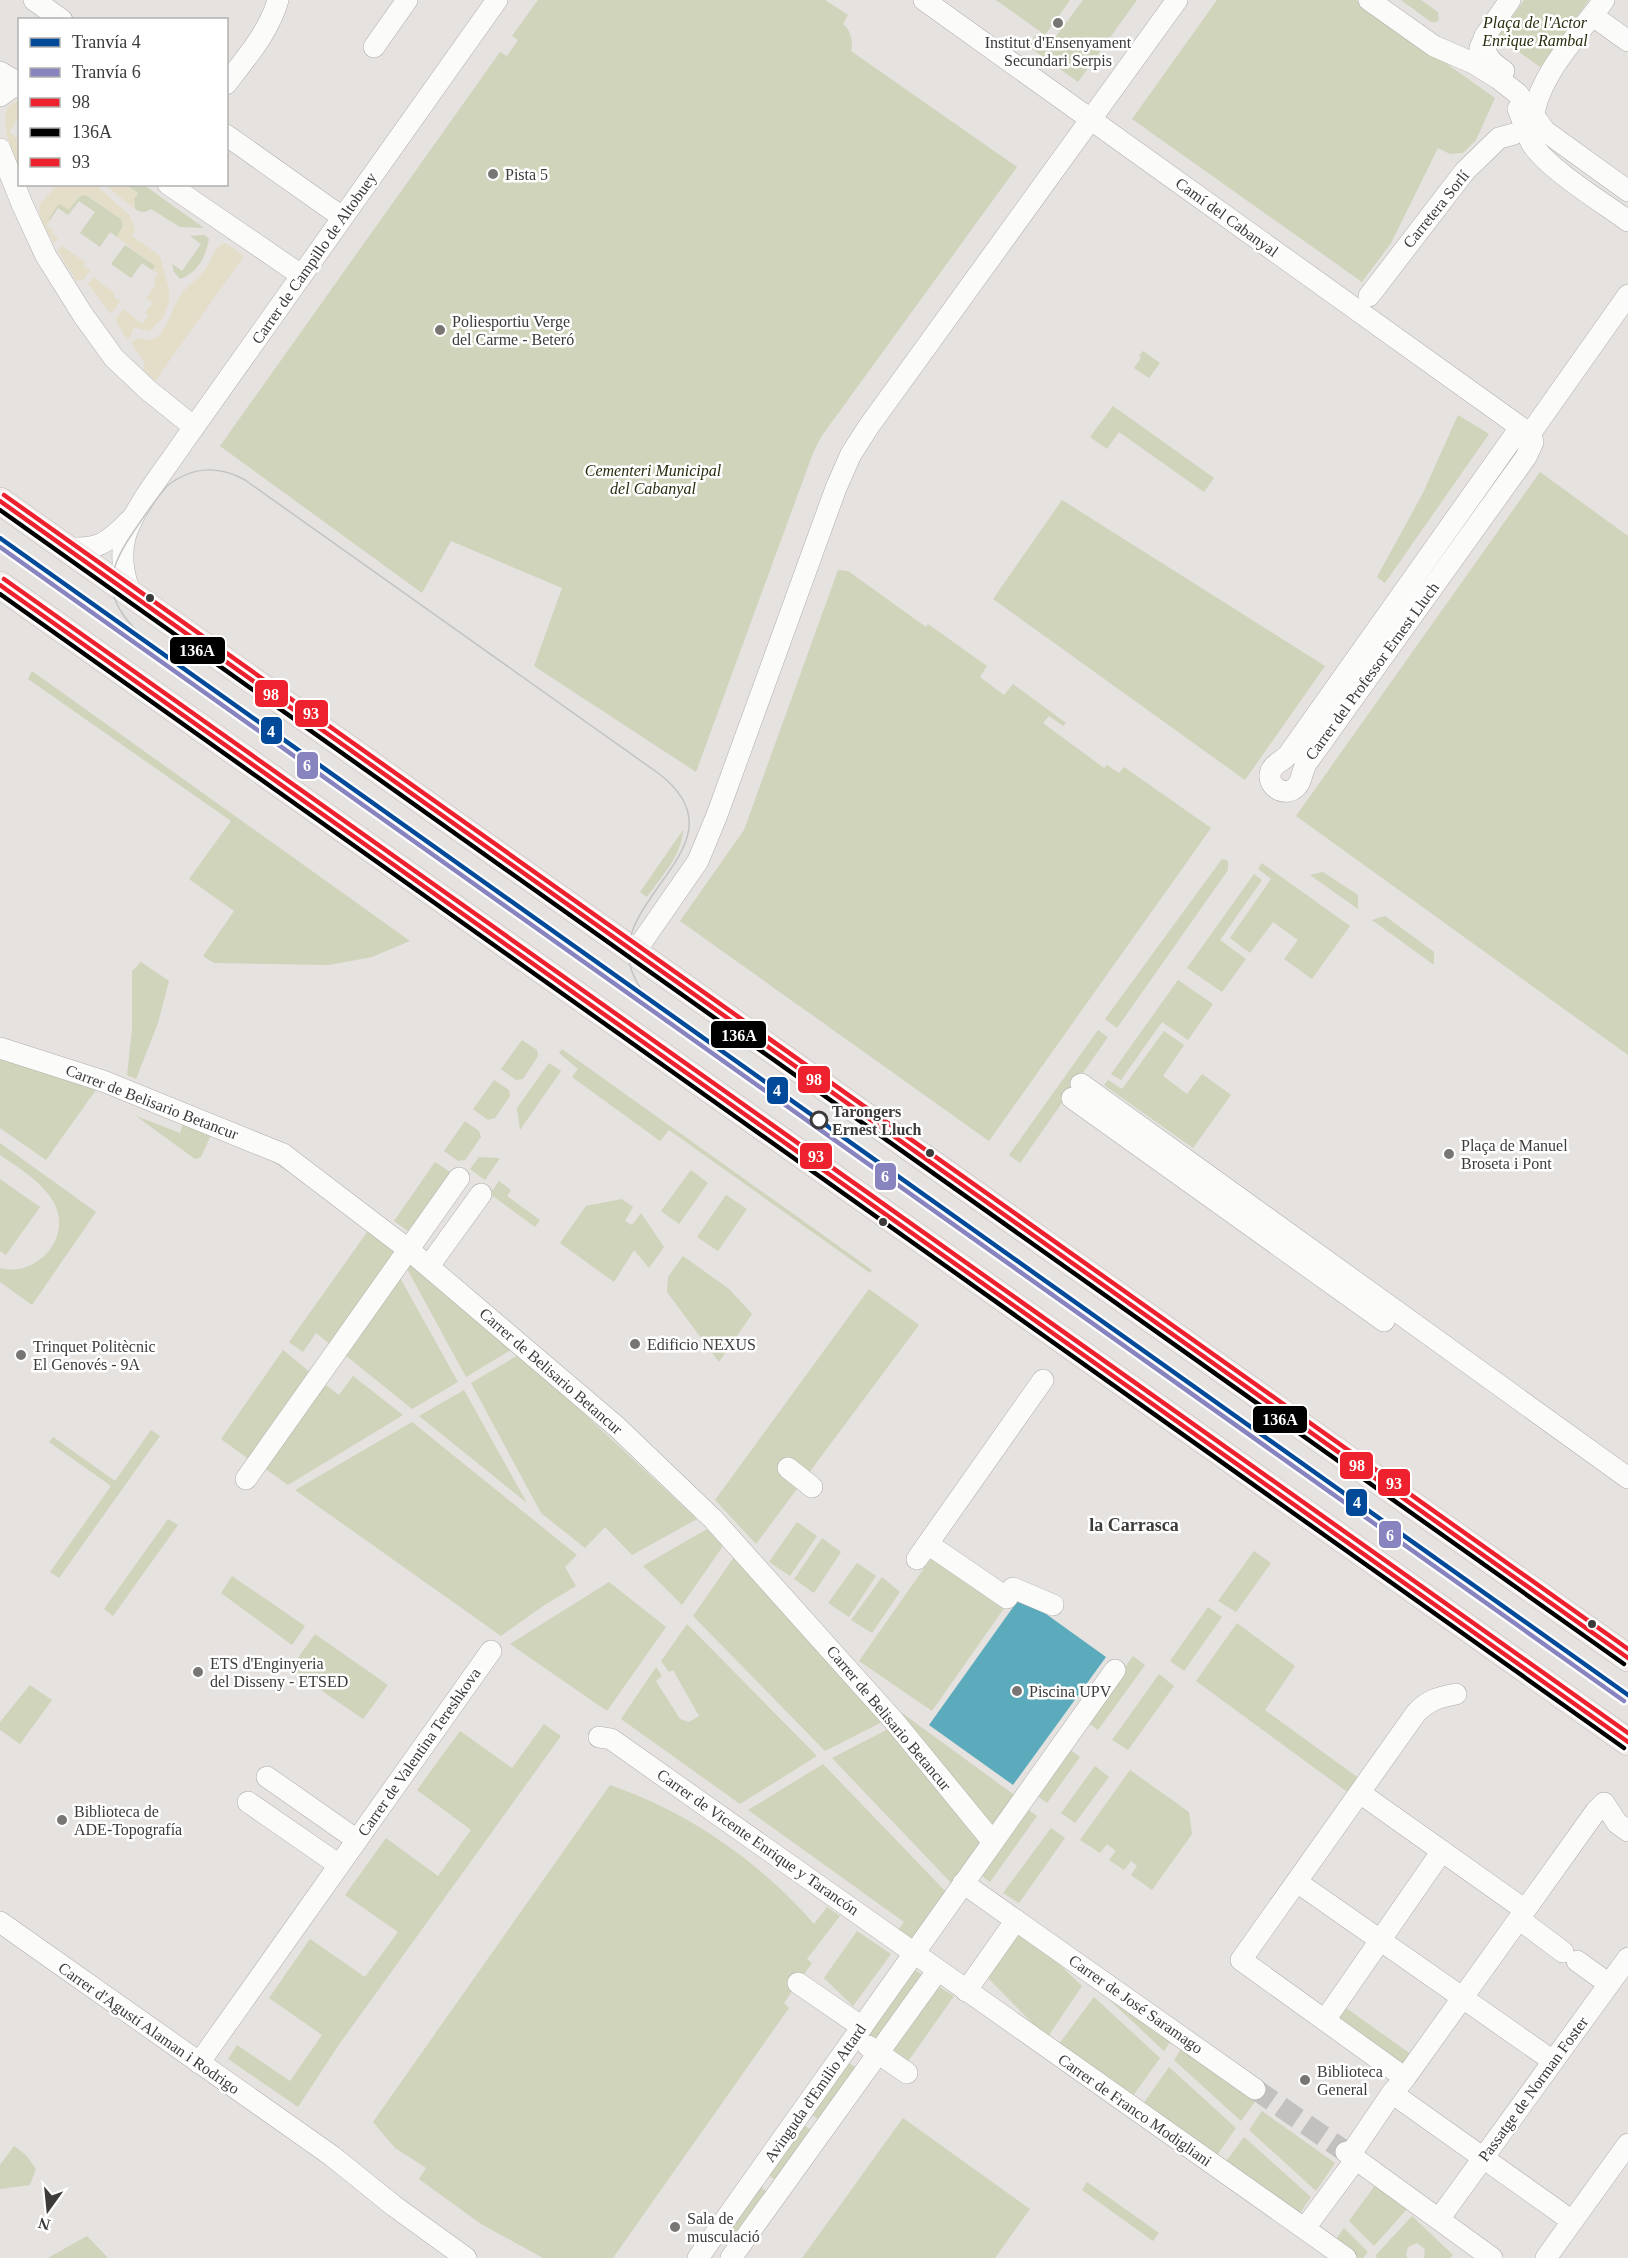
<svg xmlns="http://www.w3.org/2000/svg" width="1628" height="2258" viewBox="0 0 1628 2258" font-family="'Times New Roman',serif">
<style>
.green{fill:#cfd4ba}
.sand{fill:#e4dec8}
.water{fill:#5cabbc}
.lines{fill:none;stroke-linecap:round;stroke-linejoin:round}
.minor-tunnel{stroke:#c3c1bf;stroke-width:21;stroke-dasharray:21 10;stroke-linecap:butt}
.minor-casing{stroke:#b0aead;stroke-width:22}
.major-casing{stroke:#c0bfbe;stroke-width:28}
.minor{stroke:#fbfbfa;stroke-width:21}
.major{stroke:#f2ebe8;stroke-width:27}
.tram{stroke:#c4c3c3;stroke-width:1.5}
.bus-1-casing{stroke:#fff;stroke-width:9}
.bus-2-casing{stroke:#fff;stroke-width:9}
.bus-3-casing{stroke:#fff;stroke-width:9}
.bus-1{stroke:#ed222e;stroke-width:4.5}
.bus-2{stroke:#000;stroke-width:4.5}
.bus-3{stroke:#ed222e;stroke-width:4.5}
.tram-1-casing{stroke:#fff;stroke-width:9}
.tram-2-casing{stroke:#fff;stroke-width:9}
.tram-1{stroke:#004a99;stroke-width:4.5}
.tram-2{stroke:#8884bf;stroke-width:4.5}
.poi-dot{fill:#787574;stroke:#fff;stroke-width:2}
.bus-dot{fill:#3d3b3a;stroke:#fff;stroke-width:2}
.stop-dot{fill:#fff;stroke:#3d3b3a;stroke-width:3}
.labels{text-anchor:middle;dominant-baseline:central;stroke-width:5;stroke-linejoin:round;paint-order:stroke}
.park-label{font-size:16px;font-style:italic;fill:#262d0c;stroke:#fff}
.poi-label{font-size:16px;fill:#3d3b3a;stroke:#fff;text-anchor:start}
.street-label{font-size:16px;fill:#3d3b3a;stroke:#fff}
.stop-label{font-size:16px;font-weight:bold;fill:#3d3b3a;stroke:#fff;text-anchor:start}
.neighbourhood-label{font-size:18px;font-weight:bold;fill:#3d3b3a;stroke:#fff}
.line-badge{stroke:#fff;stroke-width:2}
.badge-label{font-size:16px;text-anchor:middle;font-weight:bold;fill:#fff}
</style>
<rect width="100%" height="100%" fill="#e5e2e0"/>
<g class="green">
<path d="M538,0h287l23,15 -5,9c7,5 11,18 8,27l166,116 -196,270 -8,16 -117,319 -162,-106 28,-78 -111,-47 -29,52 -202,-147 280,-394 7,4 11,-16 -6,-4z"/>
<path d="M996,0h74l-25,35z"/>
<path d="M1083,0h54l-59,82 -50,-36 9,-13 14,10z"/>
<path d="M1217,0h140l138,98 -19,42 -13,13 -13,1 -12,-6 -47,95 -29,39 -230,-163z"/>
<path d="M1401,0h20l17,12 1,8 -3,2h-5z"/>
<path d="M1524,0h65l-49,67 -42,-30z"/>
<path d="M126,185h18l60,43 -24,-1 -29,-18c-6,4 -10,4 -16,0l-1,-10 4,-6z"/>
<path d="M81,195h5l35,24 2,7 -6,11 -7,-5 -10,15 -20,-14 15,-21 -16,-11 -11,14 -10,-7 -8,12 -2,-1 11,-16 10,6z"/>
<path d="M205,235l4,4c-4,19 -11,33 -29,40l-6,-7 -2,-8 10,7 19,-27 -11,-8z"/>
<path d="M125,245l31,21 -4,4 -10,-7 -11,15 -20,-14z"/>
<path d="M1143,351l17,12 -11,15 -15,-10 7,-10 -2,-2z"/>
<path d="M1113,406l101,72 -10,14 -85,-60 -12,17 -17,-12z"/>
<path d="M1458,415l31,19 -104,149 -8,-6 46,-84z"/>
<path d="M1540,472l88,64v519l-332,-239z"/>
<path d="M1062,500l263,166 -80,114 -252,-181z"/>
<path d="M838,570l10,1 78,56 2,-3 59,42 -7,11 24,18 9,-11 53,39 -3,3 -14,-10 -6,7 61,45 3,-3 12,8 5,-6 87,61 -222,313 -309,-220 64,-91z"/>
<path d="M32,671l378,270 -38,16 -43,8 -115,-2 -11,-7 31,-45 -45,-32 42,-58 -203,-142z"/>
<path d="M683,830c-1,25 -22,47 -36,67l-7,-5z"/>
<path d="M1222,859l6,2v9l-111,158 -12,-9z"/>
<path d="M1262,863l88,63 -38,53 -28,-20 14,-19 -25,-18 -23,31 -20,-15 41,-59 -13,-10z"/>
<path d="M1323,872l35,23v14l-48,-34z"/>
<path d="M1254,874l8,6 -42,60 26,19 -24,33 -35,-24z"/>
<path d="M1385,916l49,36v13l-62,-45z"/>
<path d="M141,962l28,19 -11,42 -22,56 -9,-4 5,-46v-58z"/>
<path d="M1178,980l35,24 -25,36 -26,-18 -41,58 -10,-6z"/>
<path d="M1098,1030l10,7 -88,126 -11,-8z"/>
<path d="M1164,1031l20,14 -21,31 24,18 15,-20 29,21 -38,53 -89,-63 4,-5 14,9z"/>
<path d="M522,1040l15,10 1,6 -15,23 -7,1 -15,-11z"/>
<path d="M562,1049l310,221 -2,3 -201,-143 -9,11 -88,-64 6,-8 -19,-16z"/>
<path d="M0,1059l98,28 -52,73 -46,-32z"/>
<path d="M549,1063l12,8 -41,59 -3,-22z"/>
<path d="M494,1080l15,10 1,6 -15,22 -7,2 -15,-11z"/>
<path d="M102,1089l161,63 28,16 -3,4 -16,-11 -61,-26 -10,22 -6,2 -59,-43 44,17 3,-9 -44,-17z"/>
<path d="M465,1121l14,10 2,6 -16,23 -7,1 -14,-10z"/>
<path d="M0,1143l96,69 -64,93 -32,-23v-14c38,10 74,-32 53,-67 -12,-20 -34,-33 -53,-46z"/>
<path d="M479,1157l21,1 -15,22 -15,-11z"/>
<path d="M435,1162l15,10 1,6 -39,56 -18,-13z"/>
<path d="M691,1170l17,13 -29,41 -18,-13z"/>
<path d="M0,1179l40,28 -34,48 -6,-4z"/>
<path d="M499,1181l12,9 -4,6 33,24 -5,7 -45,-33z"/>
<path d="M726,1195l21,14 -29,42 -21,-14z"/>
<path d="M622,1199l11,8 -8,14 7,4 9,-12 23,34 -15,21 -15,-18 -20,32 -54,-39 26,-37z"/>
<path d="M370,1228l29,23 -68,94 -15,-12 -13,19 -14,-10z"/>
<path d="M683,1256l46,33 23,25 -33,48 -52,-70 1,-15z"/>
<path d="M410,1261l104,87 -48,29 -60,-110z"/>
<path d="M399,1276l59,106 -46,27 -68,-55z"/>
<path d="M869,1289l50,36 -163,219 -41,-44z"/>
<path d="M283,1350l28,23 -61,87 -29,-21z"/>
<path d="M520,1354l177,165 -65,36 -27,-28 -20,21 -44,-35 -70,-130z"/>
<path d="M353,1376l50,39 -115,70 -25,-18 60,-84 16,12z"/>
<path d="M464,1390l63,113 -108,-87z"/>
<path d="M412,1422l165,133 -12,12 11,19 -33,20 -42,30 -206,-146z"/>
<path d="M151,1430l9,6 -101,142 -9,-6 61,-86 -62,-44 4,-5 62,44z"/>
<path d="M168,1519l10,6 -65,91 -9,-7z"/>
<path d="M797,1522l20,14 -27,40 -21,-14z"/>
<path d="M707,1529l16,17 -41,59 -39,-39z"/>
<path d="M822,1538l19,14 -27,41 -20,-14z"/>
<path d="M1254,1551l17,12 -35,49 -18,-11z"/>
<path d="M934,1554l73,50 -75,107 -73,-50z"/>
<path d="M734,1557l150,164 -59,30 -132,-135z"/>
<path d="M857,1563l19,13 -27,41 -21,-14z"/>
<path d="M232,1576l73,50 -13,19 -71,-52z"/>
<path d="M882,1577l18,15 -28,41 -21,-13z"/>
<path d="M609,1582l57,45 -59,84 -97,-67z"/>
<path d="M1208,1607l14,10 -38,54 -14,-10z"/>
<path d="M1237,1623l58,43 -30,44 95,69 -10,15 -154,-113z"/>
<path d="M687,1624l130,132 -77,48 -119,-85 35,-52 6,9 -6,5 24,38 9,3 10,-6 -26,-46 -4,2 -8,-11z"/>
<path d="M315,1634l73,51 -25,34 -73,-50z"/>
<path d="M1133,1656l12,9 -47,65 -11,-8z"/>
<path d="M1159,1674l15,12 -46,64 -16,-10z"/>
<path d="M30,1685l22,15 -32,44 -20,-14v-8z"/>
<path d="M887,1702l130,95 -23,33z"/>
<path d="M544,1724l17,12 -223,310 -40,61 -70,-48 9,-14 53,36 32,-46 -53,-37 41,-59 55,38 33,-45 -53,-37 41,-57 52,38 33,-46 -54,-40 43,-59 52,37z"/>
<path d="M890,1728l95,115 -31,43 -122,-128z"/>
<path d="M1069,1749l11,8 -33,46 -11,-8z"/>
<path d="M823,1764l125,130 -33,47 -19,-8 8,-11 -156,-112z"/>
<path d="M1095,1766l14,11 -34,46 -14,-10z"/>
<path d="M1130,1770l59,42 3,22 -40,56 -21,-15 6,-9 -6,-5 -7,9 -15,-10 7,-9 -9,-7 -7,9 -20,-13z"/>
<path d="M610,1785c80,28 149,76 204,139l13,-17 13,9 -33,43 5,4 -28,40 5,5 -176,250h-70l-62,-34 -62,-45 7,-11 -31,-20 -22,-26z"/>
<path d="M1026,1808l11,8 -47,66 -11,-8z"/>
<path d="M1051,1828l14,10 -46,65 -16,-10z"/>
<path d="M1022,1929l60,57 -35,52 -60,-61z"/>
<path d="M857,1931l34,23 -38,52 -29,-28z"/>
<path d="M912,1968l12,8 -46,65 -12,-8z"/>
<path d="M938,1986l16,10 -47,67 -16,-12z"/>
<path d="M1099,1990l73,49 -8,12z"/>
<path d="M1094,1997l66,61 -28,39 -76,-49z"/>
<path d="M1339,2003l73,52 -9,16 -72,-52z"/>
<path d="M1183,2046l74,53 -16,22 -67,-61z"/>
<path d="M846,2061l12,8 -37,52 -12,-8z"/>
<path d="M1169,2067l67,61 -21,30 -72,-54z"/>
<path d="M1262,2111l73,52 -19,28 -67,-61z"/>
<path d="M903,2118l127,91 -35,49h-193z"/>
<path d="M802,2123l11,9 -35,50 -12,-9z"/>
<path d="M1244,2137l67,60 -14,20 -73,-53z"/>
<path d="M14,2146l12,9 10,14 -6,16 -30,4v-24z"/>
<path d="M1087,2182l72,51 -6,8 -71,-51z"/>
<path d="M1376,2184l32,24 -34,38 -25,-25z"/>
<path d="M758,2185l12,9 -34,50 -13,-9z"/>
<path d="M1412,2216l41,39 -3,3h-26l1,-9 -8,-6 -9,4 -2,7 1,4h-29l-3,-2z"/>
<path d="M1344,2228l24,24 -5,6h-5l-24,-16z"/>
<path d="M87,2236l21,22h-60z"/>
</g>
<g class="sand">
<path d="M19,100v17l-10,15 10,8v28c-8,-20 -19,-40 -11,-62z"/>
<path d="M96,185l34,31 5,14 -3,6 28,20 9,33v13l-6,16 -14,13 -16,-4 -1,7 -5,5 -12,-19 9,-11 18,15 6,-8 -3,-3 8,-10 -7,-5 10,-13 -3,-3 5,-8 -6,-4 3,-4 -38,-29 6,-11 -2,-7 -35,-24 -8,2 -9,13 -10,-6 -11,15 2,1 -4,6 7,4 -2,3 7,5 -4,5c-5,-9 -20,-31 -13,-40 5,-7 12,-12 17,-18z"/>
<path d="M105,185h21l12,8 -4,6 1,10z"/>
<path d="M225,243l19,13 -89,125 -12,-12 2,-6 -14,-20 6,-5 13,2c17,-4 21,-31 30,-44 7,-11 19,-17 26,-28 7,-9 7,-20 19,-25z"/>
<path d="M62,246l23,16 -2,3 7,5 -6,9 -8,2 -18,-30z"/>
<path d="M93,277l22,17 -1,3 6,4 -9,13 -23,-30z"/>
</g>
<path class="water" d="M1021,1596l85,61 -93,128 -84,-60z"/>
<g class="lines">
<path class="minor-tunnel" d="M1255,2089l91,63"/>
<g class="minor-casing">
<g id="minor">
<path d="M34,0l28,20"/>
<path d="M924,0l606,434"/>
<path d="M1369,0l65,46 39,17 26,16 19,15 27,37 83,60"/>
<path d="M1593,16l35,25"/>
<path d="M1485,36c-2,18 4,25 19,35"/>
<path d="M374,47l33,-47"/>
<path d="M1480,48l5,-12 25,-36"/>
<path d="M0,72l20,12"/>
<path d="M226,84c20,-26 43,-52 52,-84"/>
<path d="M0,96l11,-8 9,-2"/>
<path d="M1518,109c5,11 8,24 14,35 16,25 70,58 96,77"/>
<path d="M1534,115c5,-40 46,-82 70,-115"/>
<path d="M226,135l116,82"/>
<path d="M0,149l22,55 24,52 37,59 31,43 34,32 46,37"/>
<path d="M168,184l133,91"/>
<path d="M1369,296l96,-125 34,-33 15,-4"/>
<path d="M1521,432l9,2 3,8 -7,15 -220,307c-4,7 -4,17 -9,22 -11,13 -32,0 -26,-15 3,-8 12,-10 17,-16l219,-309 7,-10z"/>
<path d="M1530,434l98,-139"/>
<path d="M64,547c32,4 43,-3 65,-26"/>
<path d="M131,593c-8,-16 -11,-41 -5,-59 8,-26 40,-66 56,-90l315,-444"/>
<path d="M635,952l63,-91 19,-46 119,-327 15,-34 18,-28 308,-426"/>
<path d="M0,1048l103,33 180,73 126,96 208,177 96,92 181,202 99,121"/>
<path d="M1081,1084l547,394"/>
<path d="M1072,1098l312,223"/>
<path d="M429,1266l52,-72"/>
<path d="M788,1468l24,19"/>
<path d="M246,1479l213,-301"/>
<path d="M928,1544l79,54 6,-10 40,17"/>
<path d="M917,1559l126,-179"/>
<path d="M599,1737l12,2 735,519"/>
<path d="M267,1777l90,63"/>
<path d="M1360,1793l165,117"/>
<path d="M248,1802l91,63"/>
<path d="M1297,1882l256,179"/>
<path d="M963,1883l292,206"/>
<path d="M1519,1919l44,33"/>
<path d="M0,1922l332,234 62,50 72,52"/>
<path d="M1577,1961l32,23"/>
<path d="M798,1983l64,44"/>
<path d="M966,1991l50,-71"/>
<path d="M1325,2020l117,-169"/>
<path d="M868,2046l39,27"/>
<path d="M199,2063l292,-412"/>
<path d="M1405,2078l-164,-118 175,-247c12,-13 23,-16 40,-19"/>
<path d="M1392,2093l180,128"/>
<path d="M1346,2152l146,106"/>
<path d="M1350,2155l42,-62 13,-15 191,-267 8,-8 13,20 11,8"/>
<path d="M1439,2219l189,-261"/>
<path d="M1305,2228l51,-69"/>
<path d="M698,2258l417,-588"/>
<path d="M731,2258l207,-288"/>
<path d="M1546,2258l82,-114"/>
</g>
</g>
<g class="major-casing">
<g id="major">
<path d="M0,501l1628,1157"/>
<path d="M0,585l1628,1157"/>
</g>
</g>
<use href="#minor" class="minor"/>
<use href="#major" class="major"/>
<path class="tram" d="M149,643c-43,-40 -49,-63 -15,-112 11,-16 21,-31 33,-45 24,-19 51,-21 78,-6l413,293c94,71 -57,126 -25,201 9,22 30,40 46,57"/>
<g class="bus-1-casing">
<g id="bus-1">
<path d="M0,501l1628,1157"/>
<path d="M0,585l1628,1157"/>
</g>
</g>
<g class="bus-2-casing">
<g id="bus-2">
<path d="M0,510l1624,1154"/>
<path d="M0,594l1624,1154"/>
</g>
</g>
<g class="bus-3-casing">
<g id="bus-3">
<path d="M4,495l1624,1154"/>
<path d="M4,579l1624,1154"/>
</g>
</g>
<use href="#bus-1" class="bus-1"/>
<use href="#bus-2" class="bus-2"/>
<use href="#bus-3" class="bus-3"/>
<g class="tram-1-casing">
<path id="tram-1" d="M0,538l1628,1157"/>
</g>
<g class="tram-2-casing">
<path id="tram-2" d="M0,547l1624,1154"/>
</g>
<use href="#tram-1" class="tram-1"/>
<use href="#tram-2" class="tram-2"/>
</g>
<g class="poi-dot">
<circle cx="1058" cy="23" r="6"/>
<circle cx="493" cy="174" r="6"/>
<circle cx="440" cy="330" r="6"/>
<circle cx="1449" cy="1154" r="6"/>
<circle cx="635" cy="1344" r="6"/>
<circle cx="21" cy="1355" r="6"/>
<circle cx="198" cy="1672" r="6"/>
<circle cx="1017" cy="1691" r="6"/>
<circle cx="62" cy="1820" r="6"/>
<circle cx="1305" cy="2080" r="6"/>
<circle cx="675" cy="2227" r="6"/>
</g>
<g class="bus-dot">
<circle cx="150" cy="598" r="5"/>
<circle cx="930" cy="1153" r="5"/>
<circle cx="883" cy="1222" r="5"/>
<circle cx="1592" cy="1624" r="5"/>
</g>
<circle class="stop-dot" cx="819" cy="1120" r="8"/>
<g class="labels">
<g class="park-label">
<text x="1535" y="22">Plaça de l'Actor<tspan x="1535" dy="18">Enrique Rambal</tspan></text>
<text x="653" y="470">Cementeri Municipal<tspan x="653" dy="18">del Cabanyal</tspan></text>
</g>
<g class="poi-label">
<text x="1058" y="42" text-anchor="middle">Institut d'Ensenyament<tspan x="1058" dy="18">Secundari Serpis</tspan></text>
<text x="505" y="174">Pista 5</text>
<text x="452" y="321">Poliesportiu Verge<tspan x="452" dy="18">del Carme - Beteró</tspan></text>
<text x="1461" y="1145">Plaça de Manuel<tspan x="1461" dy="18">Broseta i Pont</tspan></text>
<text x="647" y="1344">Edificio NEXUS</text>
<text x="33" y="1346">Trinquet Politècnic<tspan x="33" dy="18">El Genovés - 9A</tspan></text>
<text x="210" y="1663">ETS d'Enginyeria<tspan x="210" dy="18">del Disseny - ETSED</tspan></text>
<text x="1029" y="1691">Piscina UPV</text>
<text x="74" y="1811">Biblioteca de<tspan x="74" dy="18">ADE-Topografía</tspan></text>
<text x="1317" y="2071">Biblioteca<tspan x="1317" dy="18">General</tspan></text>
<text x="687" y="2218">Sala de<tspan x="687" dy="18">musculació</tspan></text>
</g>
<g class="street-label">
<text transform="translate(1436 209) rotate(-51)">Carretera Sorlí</text>
<text transform="translate(1227 217) rotate(36)">Camí del Cabanyal</text>
<text transform="translate(314 258) rotate(-55)">Carrer de Campillo de Altobuey</text>
<text transform="translate(1372 671) rotate(-54)">Carrer del Professor Ernest Lluch</text>
<text transform="translate(152 1102) rotate(21)">Carrer de Belisario Betancur</text>
<text transform="translate(551 1371) rotate(41)">Carrer de Belisario Betancur</text>
<text transform="translate(889 1718) rotate(50)">Carrer de Belisario Betancur</text>
<text transform="translate(419 1752) rotate(-55)">Carrer de Valentina Tereshkova</text>
<text transform="translate(758 1842) rotate(35)">Carrer de Vicente Enrique y Tarancón</text>
<text transform="translate(1136 2004) rotate(35)">Carrer de José Saramago</text>
<text transform="translate(149 2028) rotate(35)">Carrer d'Agustí Alaman i Rodrigo</text>
<text transform="translate(1533 2089) rotate(-54)">Passatge de Norman Foster</text>
<text transform="translate(815 2093) rotate(-55)">Avinguda d'Emilio Attard</text>
<text transform="translate(1135 2110) rotate(35)">Carrer de Franco Modigliani</text>
</g>
<g class="stop-label">
<text x="832" y="1111">Tarongers<tspan x="832" dy="18">Ernest Lluch</tspan></text>
</g>
<g class="neighbourhood-label">
<text x="1134" y="1525">la Carrasca</text>
</g>
</g>
<g class="line-badge">
<rect x="169" y="636" width="57" height="29" rx="6" fill="#000"/>
<rect x="254" y="679" width="35" height="29" rx="6" fill="#ed222e"/>
<rect x="294" y="699" width="35" height="29" rx="6" fill="#ed222e"/>
<rect x="260" y="716" width="23" height="29" rx="6" fill="#004a99"/>
<rect x="296" y="751" width="23" height="29" rx="6" fill="#8884bf"/>
<rect x="710" y="1020" width="57" height="29" rx="6" fill="#000"/>
<rect x="797" y="1065" width="34" height="29" rx="6" fill="#ed222e"/>
<rect x="766" y="1076" width="23" height="29" rx="6" fill="#004a99"/>
<rect x="799" y="1142" width="34" height="28" rx="6" fill="#ed222e"/>
<rect x="874" y="1162" width="23" height="29" rx="6" fill="#8884bf"/>
<rect x="1252" y="1405" width="56" height="29" rx="6" fill="#000"/>
<rect x="1339" y="1451" width="35" height="29" rx="6" fill="#ed222e"/>
<rect x="1377" y="1468" width="34" height="29" rx="6" fill="#ed222e"/>
<rect x="1345" y="1488" width="23" height="29" rx="6" fill="#004a99"/>
<rect x="1378" y="1520" width="24" height="29" rx="6" fill="#8884bf"/>
</g>
<g class="badge-label">
<text x="197" y="656">136A</text>
<text x="271" y="700">98</text>
<text x="311" y="719">93</text>
<text x="271" y="737">4</text>
<text x="307" y="771">6</text>
<text x="739" y="1041">136A</text>
<text x="814" y="1085">98</text>
<text x="777" y="1096">4</text>
<text x="816" y="1162">93</text>
<text x="885" y="1182">6</text>
<text x="1280" y="1425">136A</text>
<text x="1357" y="1471">98</text>
<text x="1394" y="1489">93</text>
<text x="1357" y="1508">4</text>
<text x="1390" y="1541">6</text>
</g>
<rect x="18" y="18" width="210" height="168" fill="#ffffff" stroke="#b1b1b0" stroke-width="1.5"/>
<rect x="30" y="38" width="30" height="9" fill="#004a99" stroke="#b1b1b0" stroke-width="1.5"/>
<text x="72" y="48" font-size="18" fill="#3d3b3a">Tranvía 4</text>
<rect x="30" y="68" width="30" height="9" fill="#8884bf" stroke="#b1b1b0" stroke-width="1.5"/>
<text x="72" y="78" font-size="18" fill="#3d3b3a">Tranvía 6</text>
<rect x="30" y="98" width="30" height="9" fill="#ed222e" stroke="#b1b1b0" stroke-width="1.5"/>
<text x="72" y="108" font-size="18" fill="#3d3b3a">98</text>
<rect x="30" y="128" width="30" height="9" fill="#000000" stroke="#b1b1b0" stroke-width="1.5"/>
<text x="72" y="138" font-size="18" fill="#3d3b3a">136A</text>
<rect x="30" y="158" width="30" height="9" fill="#ed222e" stroke="#b1b1b0" stroke-width="1.5"/>
<text x="72" y="168" font-size="18" fill="#3d3b3a">93</text>
<g transform="translate(48 2210) rotate(195)" stroke="#ffffff" stroke-width="4.5" paint-order="stroke">
<path d="M0-4.5L10 22L0 15L-10 22Z" fill="#3d3b3a"/>
<text y="-9" font-size="16" font-weight="bold" text-anchor="middle" fill="#3d3b3a">N</text>
</g>
</svg>
